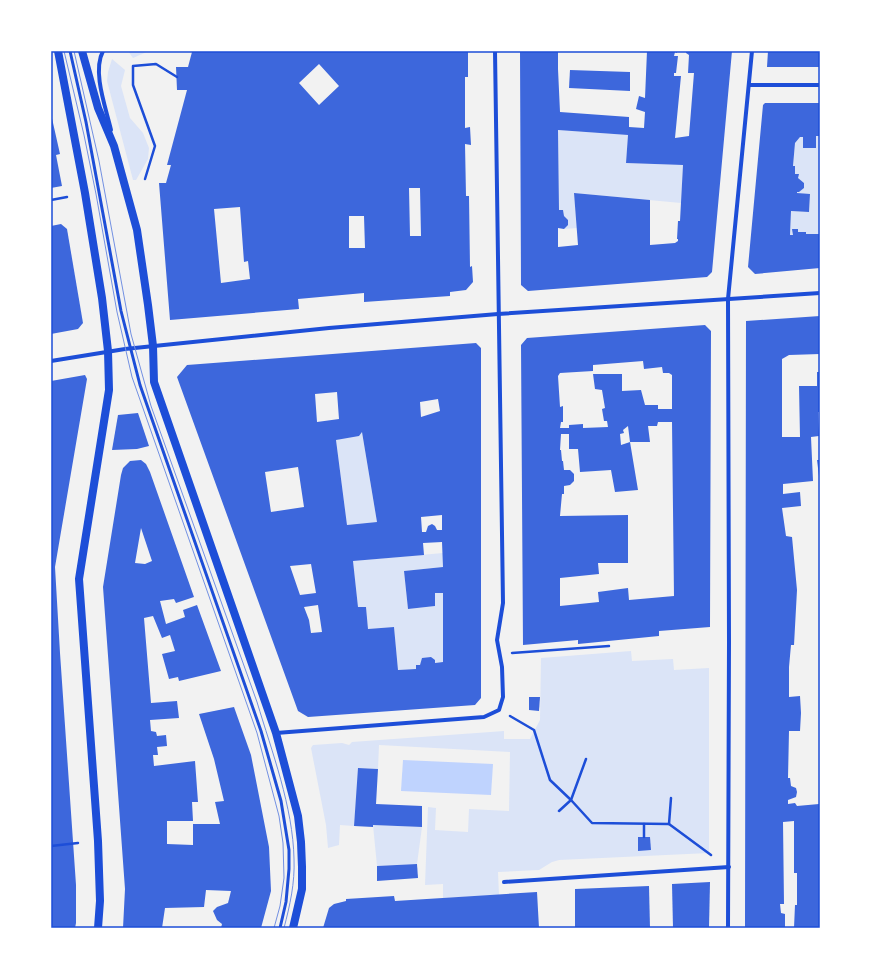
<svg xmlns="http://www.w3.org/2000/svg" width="871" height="979" viewBox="0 0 871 979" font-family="Lora,serif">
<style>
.green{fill:#dbe4f7}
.water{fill:#bfd3fe}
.building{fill:#3d67dc;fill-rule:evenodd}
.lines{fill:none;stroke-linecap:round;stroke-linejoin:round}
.path{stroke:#1d4ed8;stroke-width:2.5}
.service{stroke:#1d4ed8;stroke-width:3}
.minor{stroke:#1d4ed8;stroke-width:4}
.secondary{stroke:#1d4ed8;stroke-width:8}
.tram{stroke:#7290e2;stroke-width:1}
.neatline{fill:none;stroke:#1d4ed8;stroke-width:1.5}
</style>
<rect width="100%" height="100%" fill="#f2f2f2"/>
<g class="green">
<path d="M128,51h21l-16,7z"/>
<path d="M112,59l13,11 -4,16 9,32 13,15 6,15 -1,11 -12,21h-3l-26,-99 1,-9z"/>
<path d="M558,130l70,5 -2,28 57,2 -2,38 -107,-10 3,35 -13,1 4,-9 -4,-4 -1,-6h-4z"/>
<path d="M816,136h4v98h-14v-2h-8v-3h-5v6h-3l1,-24 18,1 1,-17 -13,-2v-1h2l5,-4v-5l-6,-5v-4h-3v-8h-2l2,-23 5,-6h3v11h13z"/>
<path d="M362,432l15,90 -30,3 -11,-85z"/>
<path d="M443,553v14l-39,4 4,38 27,-3v-13h8v69l-8,1 -12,-5 -3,7h-4v4l-18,1 -4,-43 -26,2 -2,-22h-8l-5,-46z"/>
<path d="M631,651l1,10 41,-2 1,11 35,-2v185l-150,7 -7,2 -13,8 -41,2 1,23 -56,3v-14l-18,1 3,-78 8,1 -1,22 33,2 1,-23 40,2 1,-59 -131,-7 -1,24 -19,-1 -5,58 -14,-1 -1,20 -11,3 -2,-23 -15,-77 2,-3 29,-2 7,2 3,-3 152,-11v8h26l10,-19 1,-62z"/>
<path d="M373,825l49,2 -5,37 -40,2z"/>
</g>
<path class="water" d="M403,760l90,4 -2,31 -90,-4z"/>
<g class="building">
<path d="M197,51h271v26h-3v51l5,-1 1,18 -6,-1 1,52h3l1,71 2,-1 1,16 -7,8 -16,2v4l-86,6v-9l-66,6 1,10 -129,11 -11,-137h7l5,-18h-4l20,-75h-10l-1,-23h12l4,-15zM319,64l20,22 -20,19 -20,-22zM409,188h11l1,48h-11zM240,207l4,55 4,-1 2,18 -29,4 -7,-74zM349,216h15l1,32h-16z"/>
<path d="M520,51h38v18l2,43 69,5v10l15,1 1,-16 -9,-3 3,-13 6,2 2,-47h30v2l-2,-1 -1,4h4l-2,17h-2v3h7l-6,62 14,-2 5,-63h-6l1,-18 -3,-2v-2h46l-20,221 -5,5 -179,14 -7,-6zM558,130l70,5 -2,28 57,2 -3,56h-2l-1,18h1v2l-3,2 -25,2v-45l-76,-7 4,52 -20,2v-19l6,1 4,-4v-5l-4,-4 -1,-6h-4z"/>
<path d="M768,51h52v16h-53z"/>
<path d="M570,70l60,2v19l-61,-3z"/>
<path d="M765,103h55v33h-4v12h-13v-11h-3l-5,6 -2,23h2v8h4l-1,4 6,5v5l-5,4h-2v1l13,1 -1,18 -18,-1 -1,24h3l-1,-6h6v3h8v2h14v34l-65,6 -7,-7 15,-162z"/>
<path d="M51,114l9,40 -4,1 6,31 -11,2z"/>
<path d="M61,224l6,5 16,94 -5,6 -27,5v-108z"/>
<path d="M820,316v38l-31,1 -7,4v78h18l-1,-51h18v-14h3v40h-2l1,24 -8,1 2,44 -30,3v10l17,-2 1,14 -19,2 4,28 6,1 5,53 -3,55h-3l-2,22v30l11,-1 1,17 -1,18h-11l-1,47h2l1,8 5,2 1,4 -1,5 -8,3v4l7,-1 2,3 22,-2 1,124h-26l1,-23h2v-32h-3v-52l-11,1 1,82h-4l1,9 4,1v14h-40l1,-607z"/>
<path d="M705,325l6,6 -1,296 -51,4v5l-81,8v-4l-55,5 -2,-300 6,-7zM643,361l1,8 18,-2 1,6h6l3,2v34h-14v-4h-13l-4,-15 -19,1v-17h-29l2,15 7,1 3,18 -3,1 2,12h3l1,6 -25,1v-4l-14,1v3h-9l1,-6h2v-16l-3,1 -2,-31 2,-3 33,-2v-6zM658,422h14l2,174 -45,4 -1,-12 -30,4 1,10 -39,4v-28l39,-4 -1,-11h30v-48l-68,1 2,-22h2v-8l6,-1 4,-4v-7l-4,-4h-6l-1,-9h-1l-1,-11h-1l1,-16h8v15h9l2,23 31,-2 4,22 23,-2 -8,-48 -9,3 -1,-11 4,-1 -1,-3 5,-4 2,16h20l-2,-16h9z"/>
<path d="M476,343l5,5v350l-6,7 -167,12 -10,-6 -121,-334 10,-12zM337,392l2,27 -22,3 -2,-28zM438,399l2,12 -19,6 -1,-15zM362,432l15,90 -30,3 -11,-85 23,-4zM298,467l6,40 -33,5 -6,-40zM442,515v15h-5l-2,-4 -3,-2 -4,2 -2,6h-4l-1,-15zM442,542l1,25 -39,4 4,38 27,-3v-13h8v69l-8,1v-3l-4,-3 -9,1 -2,7h-4v4l-18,1 -4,-43 -26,2 -2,-22h-8l-5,-46 71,-6 -1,-12zM311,564l5,29 -16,2 -10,-29zM318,605l4,27 -11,1 -2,-13 -5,-13z"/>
<path d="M85,375l2,4 -32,188 5,86 16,232v38l-1,5h-24v-547z"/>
<path d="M138,413l11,33 -12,3 -25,1 6,-35z"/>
<path d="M141,460l5,4 4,8 44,125 -18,6 -2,-4 -14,2 6,23 19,-7 -2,-7 14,-5 24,66 -42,10 -1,-4 -9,2 -7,-25 13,-3 -5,-16 -8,3 -9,-22 -9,2 7,85 26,-2 2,17 -29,2 1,11 5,1 1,4 9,-1 1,11 -10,1 1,8h-5l1,11 41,-5 3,41h-6l1,19h-26v23l26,1v-21h27l-5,-22 9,-1 -10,-42 -15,-45 35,-7 17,48 18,92 2,44 -10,37h-40l1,-4 -5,-4 -4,-9 4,-4 11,-4 3,-12 -25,-1 -2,17 -39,1 -3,20h-39l2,-39 -22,-302 18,-112 2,-7 7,-7zM141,528l11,33 -7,3 -10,-1z"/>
<path d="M817,460h3v16h-1z"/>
<path d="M529,697h11l-1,14 -10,-1z"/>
<path d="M358,768l20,1 -2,35 46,2v21l-49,-2v2l-19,-1z"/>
<path d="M638,837h12l1,13 -13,1z"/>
<path d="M417,864l1,14 -41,3v-15z"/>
<path d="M710,882l-1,46h-36l-1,-44z"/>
<path d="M649,886l1,42h-75v-39z"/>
<path d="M537,892l2,36h-216l6,-20 5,-4 12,-3v-2l48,-3 1,5z"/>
</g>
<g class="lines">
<g class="path">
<path d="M145,179l10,-33 -22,-61v-19l23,-2 21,13"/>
<path d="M51,200l16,-3"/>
<path d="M512,653l97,-7"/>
<path d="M510,716l24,14 16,50 21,20 21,23 77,1 42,31"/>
<path d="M559,811l12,-11 15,-41"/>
<path d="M669,824l2,-26"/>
<path d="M644,837v-13"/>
<path d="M51,846l27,-3"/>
</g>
<path class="service" d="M70,51l16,71 35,189 19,74 121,346 20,70 8,49v19l-3,33 -6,26"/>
<g class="minor">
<path d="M103,51c-11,21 3,57 8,79"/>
<path d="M749,85h71"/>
<path d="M51,361l74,-12 204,-21 169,-14 322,-21"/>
<path d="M276,733l208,-16 15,-7 4,-13 -1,-30 -5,-27 6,-37 -8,-552"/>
<path d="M504,882l225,-15"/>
<path d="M728,928l1,-286 -1,-343 24,-248"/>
</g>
<g class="secondary">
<path d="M58,51l27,142 17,105 6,53 1,39 -30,189 19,262 2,60 -2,27"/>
<path d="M82,51l16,57 16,38 23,84 11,75 5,41 1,36 122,351 22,83 3,26 1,25v22l-9,39"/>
</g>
<g class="tram">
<path d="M64,51l20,84 12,59 21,118 15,65 125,356 22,83 4,27 1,35 -4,28 -6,22"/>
<path d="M74,51l25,110 32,173 20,72 106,296c15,50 36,105 37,157 1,24 -4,46 -10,69"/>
</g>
</g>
<rect width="871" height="979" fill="none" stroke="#ffffff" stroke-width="104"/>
<rect x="52" y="52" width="767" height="875" class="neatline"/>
</svg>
